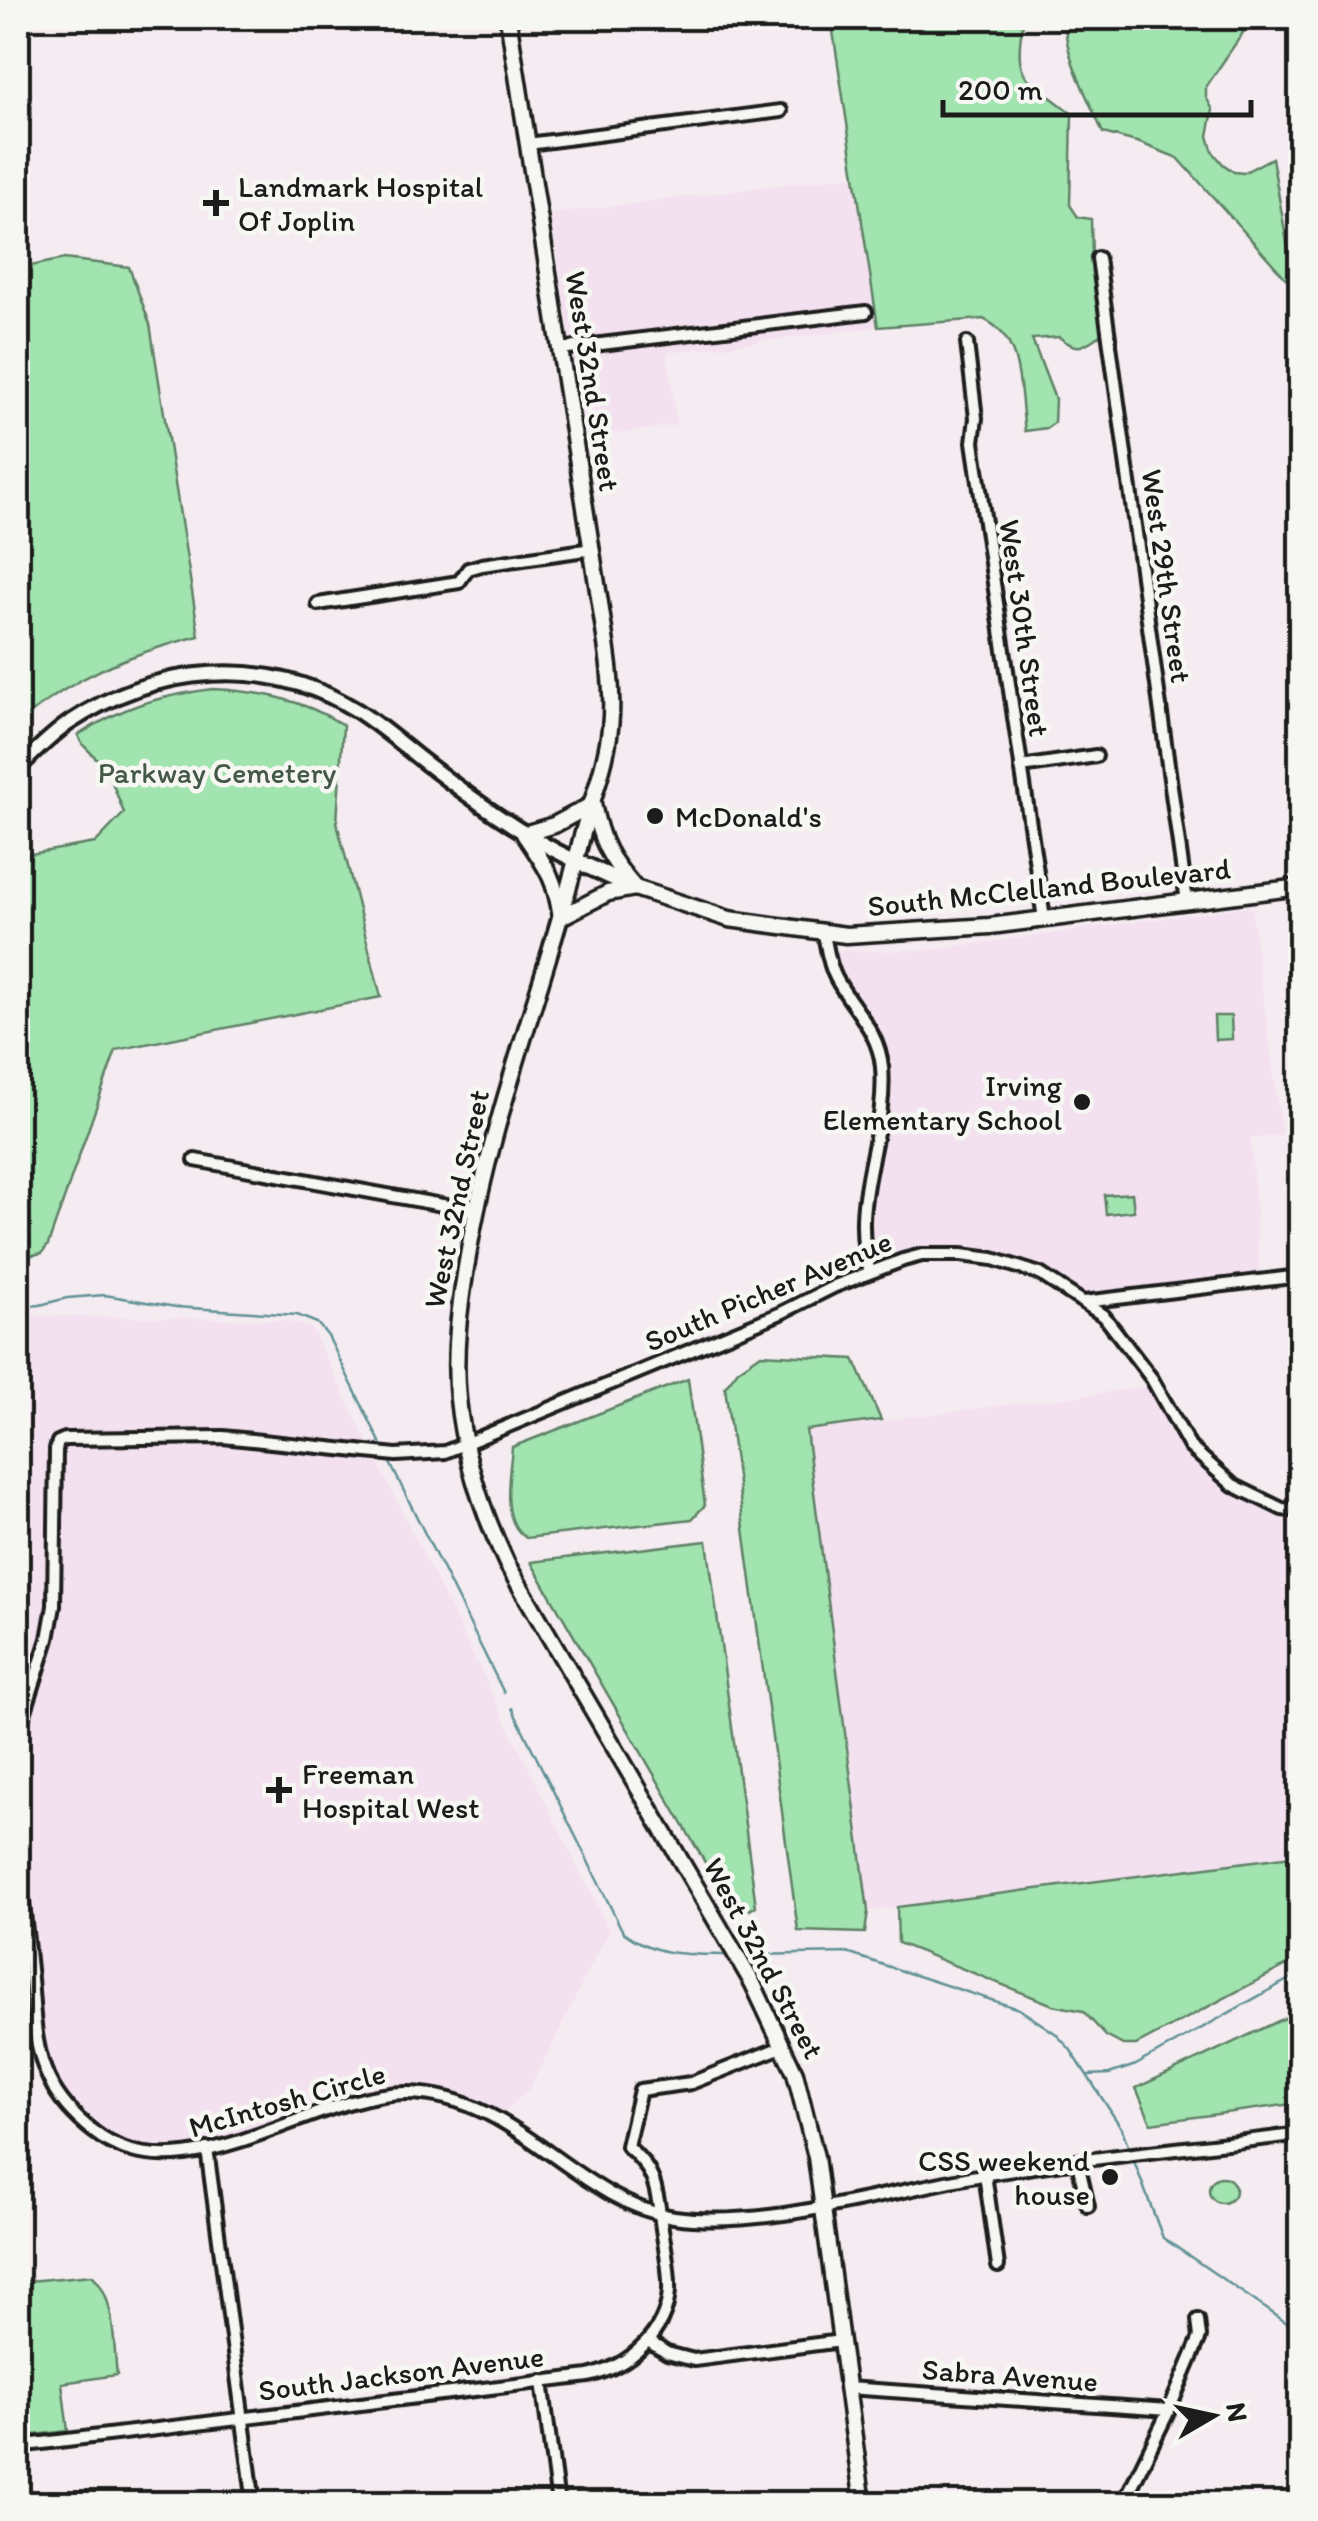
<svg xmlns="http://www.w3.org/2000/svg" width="1318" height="2521" viewBox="0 0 1318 2521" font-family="Itim,sans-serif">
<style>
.built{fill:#f4e1ef}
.green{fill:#a1e4af;stroke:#5e8066;stroke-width:2.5}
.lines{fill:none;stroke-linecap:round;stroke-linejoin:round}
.stream{stroke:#609195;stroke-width:2.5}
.minor-casing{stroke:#1c1c1c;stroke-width:18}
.tertiary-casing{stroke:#1c1c1c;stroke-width:20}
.secondary-casing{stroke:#1c1c1c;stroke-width:21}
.minor{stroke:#f6f6f2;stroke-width:10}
.tertiary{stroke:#f6f6f2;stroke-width:12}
.secondary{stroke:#f6f6f2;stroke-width:14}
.poi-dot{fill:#1c1c1c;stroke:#f6f6f2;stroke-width:4}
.labels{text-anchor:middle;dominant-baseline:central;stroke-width:9;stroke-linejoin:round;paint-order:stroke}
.poi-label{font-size:30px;fill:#1c1c1c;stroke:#f6f6f2;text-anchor:start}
.street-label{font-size:30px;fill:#1c1c1c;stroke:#f6f6f2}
.park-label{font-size:30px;fill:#445848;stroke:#f6f6f2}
</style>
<rect width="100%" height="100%" fill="#f5ecf1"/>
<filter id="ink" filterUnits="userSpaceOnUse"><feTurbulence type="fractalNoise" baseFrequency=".01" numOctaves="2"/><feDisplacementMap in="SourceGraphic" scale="20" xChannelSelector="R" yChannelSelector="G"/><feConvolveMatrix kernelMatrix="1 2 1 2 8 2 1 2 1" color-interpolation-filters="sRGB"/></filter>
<g filter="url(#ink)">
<g class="built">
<path d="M855,175l23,152 -211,26 10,72 -92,13 -34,-224z"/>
<path d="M1251,906l31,229 -31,4 9,137 -168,21 -41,-25 -47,-17 -62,-8 -62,9 -9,-6 -6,-29 23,-148 -11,-41 -42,-69 -2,-5 4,-7 95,-1z"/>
<path d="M18,1315l267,5 27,9 297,601 -78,157 -41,39 -39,-19 -50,-9 -43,7 -133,47 -72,9 -53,-16 -27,-23 -30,-38 -15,-40 -10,-103z"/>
<path d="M1156,1386l34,61 43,38 67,26v344l-432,56 -62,-481z"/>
</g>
<g class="green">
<path d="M831,18h193c-14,66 5,59 48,96l-2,91 8,12 13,2 1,40 11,74c-19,13 -24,20 -44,4l-27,2 23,60 -1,24 -7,5 -22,3c-6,-39 -1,-94 -42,-112l-105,8z"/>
<path d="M1065,18h188l-47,69v10l7,13 -5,26 5,16 10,12 11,8 9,1 29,-15 17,96 11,11v29l-122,-136 -38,-15 -37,-10c-14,-34 -40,-78 -38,-115z"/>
<path d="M64,259l65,8 21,57 49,312c-73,19 -122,39 -181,87v-445l13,-12z"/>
<path d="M212,689c47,2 90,10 131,36l-6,98 44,174 -265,53 -68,195 -6,8 -24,5v-402l77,-13 29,-30 -17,-44 -25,-25 -4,-9c48,-30 78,-38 134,-46z"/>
<path d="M1214,1016h17l1,23 -17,1z"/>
<path d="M1132,1193l2,18 -28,3 -2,-19z"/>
<path d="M761,1354l93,5 27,61 -75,10 62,481 -3,22 -67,-2 -73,-544 13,-17z"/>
<path d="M688,1379l17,126 -13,14 -166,19c-27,-18 -16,-63 -14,-91z"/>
<path d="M707,1541l49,365 -6,4 -32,-25 -187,-323z"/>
<path d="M1300,1855v103l-164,87h-13l-17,-9 -23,-25 -30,-6 -155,-62 -1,-36z"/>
<path d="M1300,2011v92l-149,20 -15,-35z"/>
<circle cx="1222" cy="2190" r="13"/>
<path d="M92,2275c24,21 21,70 25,100l-55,8 6,48 -50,6v-155z"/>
</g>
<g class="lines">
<g class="stream">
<path d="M18,1307l22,-2 27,-7 38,-3 71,12 121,8 20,8 11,13 54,110"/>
<path d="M390,1463l114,230"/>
<path d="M512,1708l111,224c33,25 64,22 103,23"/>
<path d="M747,1955l100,-2 172,56 36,24 15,16 52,80 7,19"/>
<path d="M1088,2075l21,-1 27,-9 164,-92"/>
<path d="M1135,2164l28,74 137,94"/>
</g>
<g class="minor-casing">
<g id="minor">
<path d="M528,144l253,-33"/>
<path d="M1098,258l89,644"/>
<path d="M967,343l9,75 -3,24 71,477"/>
<path d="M560,349l306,-37"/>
<path d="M318,604l141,-22 9,-13 14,-4 110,-16"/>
<path d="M1021,767l75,-11"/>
<path d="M824,934c3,15 5,31 12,44 16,30 43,53 46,89 6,71 -35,133 -12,205"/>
<path d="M195,1160l280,51"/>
<path d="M1084,1302l216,-26"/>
<path d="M18,1733l30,-94 6,-33 2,-156 2,-8 7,-3 158,-2 173,18 49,-3 336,-139 54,-27 68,-26 19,-5h39l32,4 47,15 64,42 48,63 38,68 43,38 49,24 18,2"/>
<path d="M18,1855c4,41 9,83 13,124 3,33 3,70 18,100 10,21 27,39 45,53 89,70 217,-40 314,-39 110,2 166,108 266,124 90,13 216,-26 308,-42 105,-18 213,-27 318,-41"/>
<path d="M207,2149l47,355"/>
<path d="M1078,2163l10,43"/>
<path d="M985,2174l13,92"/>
<path d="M648,2341l19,12 27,7 147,-19"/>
<path d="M542,2381l16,123"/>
<path d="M847,2388l322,22"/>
<path d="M18,2446l571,-70c40,-10 77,-42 80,-85 1,-21 -4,-42 -7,-62 -5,-37 -5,-58 -35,-83l13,-56 51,-7 93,-37"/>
<path d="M1123,2504l46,-94 31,-73 -2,-17"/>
</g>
</g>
<g class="tertiary-casing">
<path id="tertiary" d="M18,768c16,-15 33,-33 51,-45 87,-58 196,-69 287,-13 24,15 45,34 67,51 48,37 98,74 153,100"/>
</g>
<g class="secondary-casing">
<g id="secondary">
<path d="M508,18l92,585c5,37 13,75 11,113 -2,46 -22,88 -32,132 -34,137 -88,268 -111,408 -8,47 -15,95 -10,143 6,59 24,112 49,165l246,420 42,89 21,84 47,347"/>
<path d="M593,804c8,39 16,54 42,84l-27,5 -47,24c-6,-40 -15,-50 -37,-83l30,-9z"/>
<path d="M576,861l59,27 94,31 117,16 144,-9 310,-39"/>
</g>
</g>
<use href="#minor" class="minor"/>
<use href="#tertiary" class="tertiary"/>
<use href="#secondary" class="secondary"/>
</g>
</g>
<g class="poi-dot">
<path d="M211 188h10v10h10v10h-10v10h-10v-10h-10v-10h10z"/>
<circle cx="655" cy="816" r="10"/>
<circle cx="1082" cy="1102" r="10"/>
<path d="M274 1775h10v10h10v10h-10v10h-10v-10h-10v-10h10z"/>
<circle cx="1110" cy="2177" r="10"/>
</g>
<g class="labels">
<g class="poi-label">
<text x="238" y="186">Landmark Hospital<tspan x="238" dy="34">Of Joplin</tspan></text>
<text x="675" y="816">McDonald's</text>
<text x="1062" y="1085" text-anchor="end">Irving<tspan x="1062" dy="34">Elementary School</tspan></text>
<text x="302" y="1773">Freeman<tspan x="302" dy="34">Hospital West</tspan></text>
<text x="1090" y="2160" text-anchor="end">CSS weekend<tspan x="1090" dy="34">house</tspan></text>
</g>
<g class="street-label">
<text transform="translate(593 381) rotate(81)">West 32nd Street</text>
<text transform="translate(1167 576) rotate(82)">West 29th Street</text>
<text transform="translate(1025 628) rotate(82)">West 30th Street</text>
<text transform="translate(1049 887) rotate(-6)">South McClelland Boulevard</text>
<text transform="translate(456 1199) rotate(-78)">West 32nd Street</text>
<text transform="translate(768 1291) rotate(-23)">South Picher Avenue</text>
<text transform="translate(764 1958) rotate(62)">West 32nd Street</text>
<text transform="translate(287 2100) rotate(-16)">McIntosh Circle</text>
<text transform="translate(401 2373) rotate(-7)">South Jackson Avenue</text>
<text transform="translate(1010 2375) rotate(4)">Sabra Avenue</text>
</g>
<g class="park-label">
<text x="217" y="772">Parkway Cemetery</text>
</g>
</g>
<rect width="1318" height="2521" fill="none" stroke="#f6f6f2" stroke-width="60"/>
<rect x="30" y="30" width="1258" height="2461" fill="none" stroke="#1c1c1c" stroke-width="4" filter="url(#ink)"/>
<g transform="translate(1213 2416) rotate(81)" stroke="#f6f6f2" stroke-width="8" paint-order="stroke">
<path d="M0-8L18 38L0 25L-18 38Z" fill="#1c1c1c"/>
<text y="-15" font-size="28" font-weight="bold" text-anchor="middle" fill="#1c1c1c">N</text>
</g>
<path d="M943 100v15h308v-15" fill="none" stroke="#1c1c1c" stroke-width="5"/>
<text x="958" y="100" font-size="30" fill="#1c1c1c" stroke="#f6f6f2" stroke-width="8" paint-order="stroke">200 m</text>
</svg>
